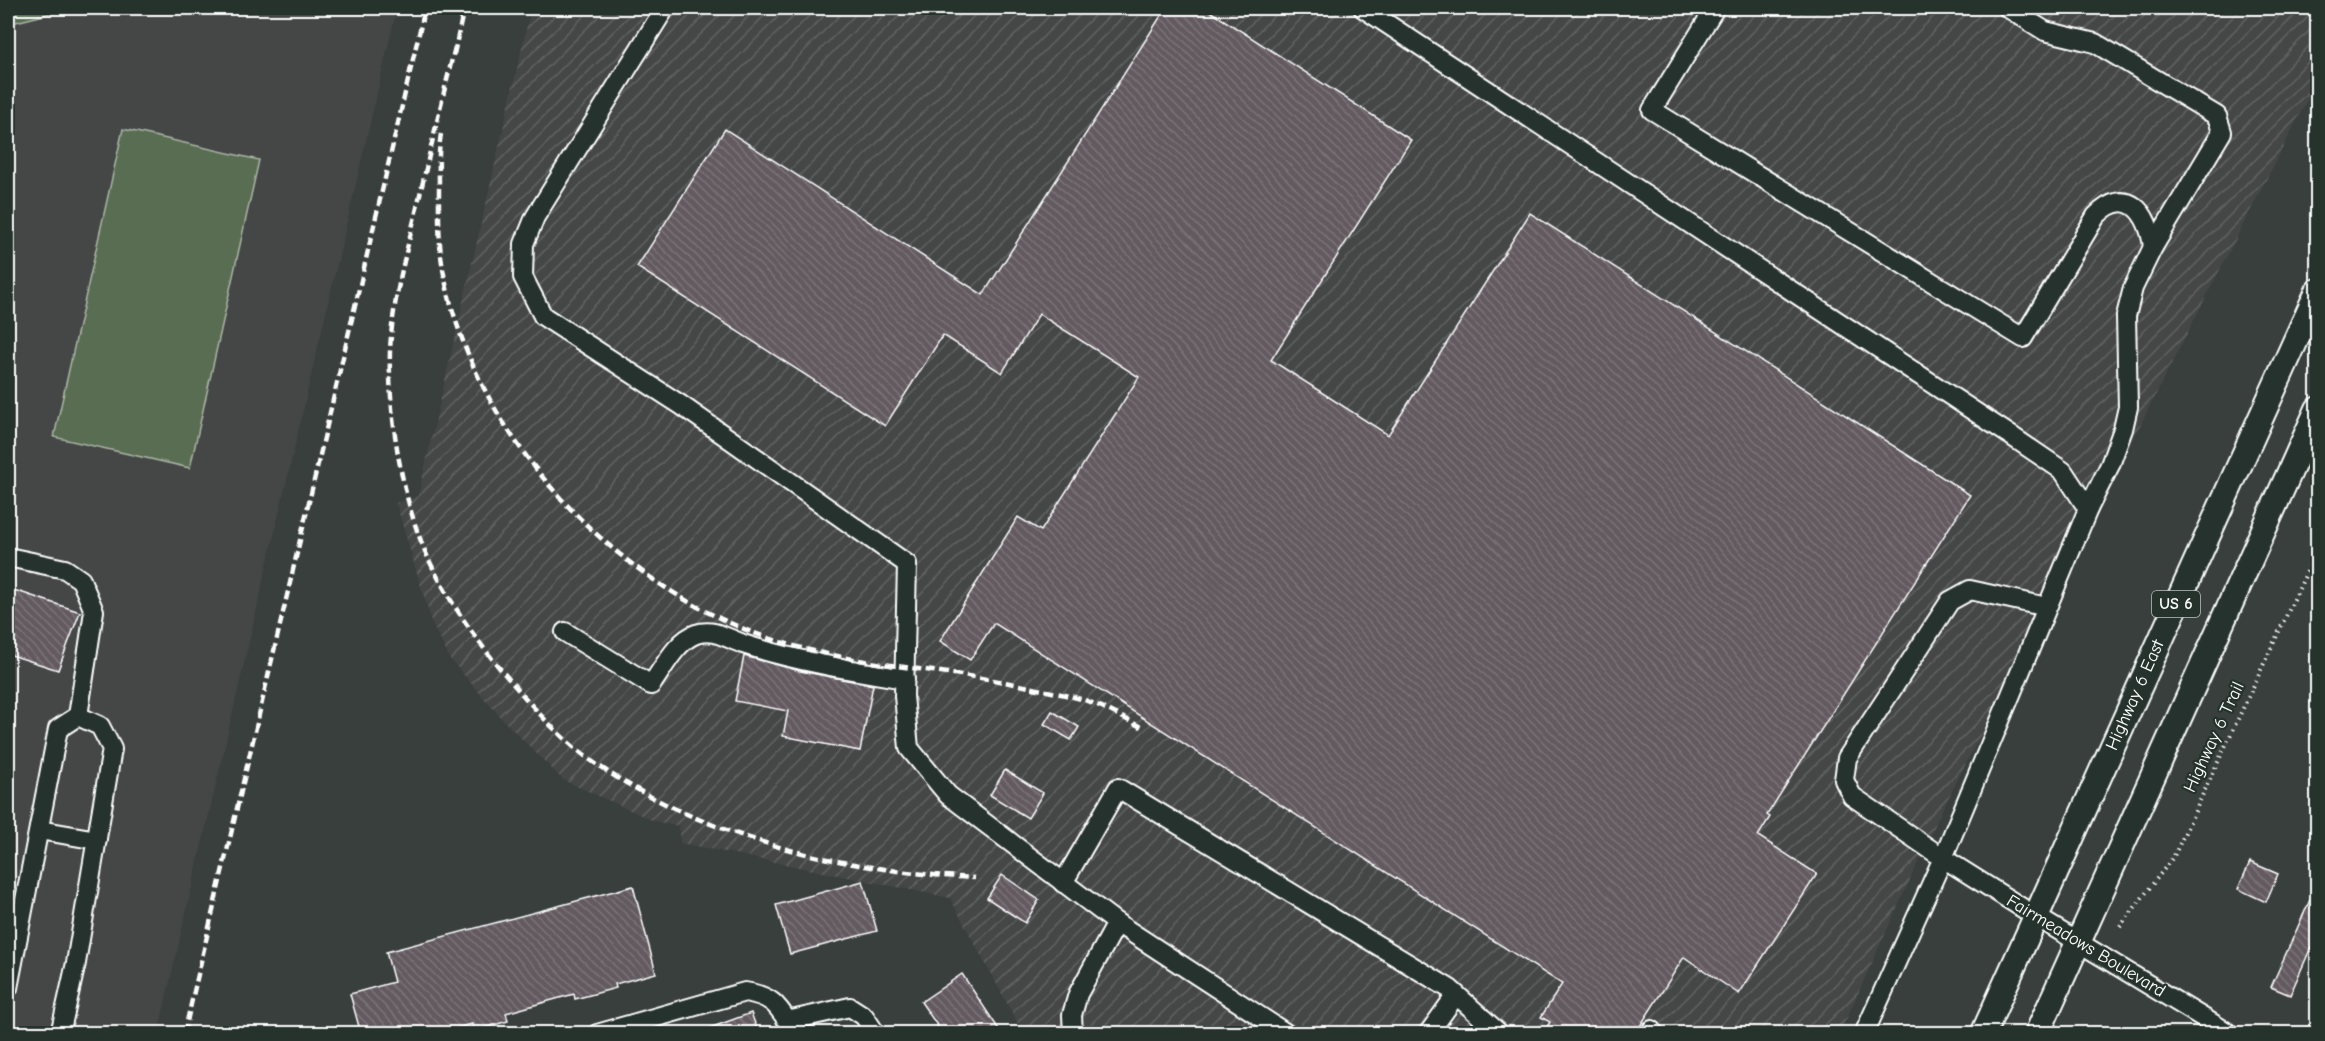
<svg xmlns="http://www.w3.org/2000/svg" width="2325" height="1041" viewBox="0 0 2325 1041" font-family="'Comic Neue',sans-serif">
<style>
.built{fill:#454747}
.industrial{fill:url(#industrial-furrows)}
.grass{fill:#586d51;stroke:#acb6a8;stroke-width:1.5}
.park{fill:url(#park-dots);stroke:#acb6a8;stroke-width:1.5}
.building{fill:url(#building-back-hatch);stroke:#fff;stroke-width:1.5}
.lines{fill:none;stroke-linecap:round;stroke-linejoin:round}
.minor-casing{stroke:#fff;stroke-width:22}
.major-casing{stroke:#fff;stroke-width:28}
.path{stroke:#fff;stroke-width:4;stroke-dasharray:1.5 4.5;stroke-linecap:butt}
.minor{stroke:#26332d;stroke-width:18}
.major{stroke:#26332d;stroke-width:24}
.rail{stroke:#fff;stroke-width:4.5;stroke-dasharray:9 4.5;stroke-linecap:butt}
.labels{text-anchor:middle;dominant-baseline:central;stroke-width:4.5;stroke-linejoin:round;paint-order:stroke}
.shield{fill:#26332d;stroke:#bec2c0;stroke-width:1.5}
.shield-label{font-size:16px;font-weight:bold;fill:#fff}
.street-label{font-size:18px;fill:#fff;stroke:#26332d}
</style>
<defs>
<pattern id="industrial-furrows" width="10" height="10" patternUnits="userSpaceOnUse" patternTransform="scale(1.5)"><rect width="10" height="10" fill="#454747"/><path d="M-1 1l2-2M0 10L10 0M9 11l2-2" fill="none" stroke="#616363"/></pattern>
<pattern id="park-dots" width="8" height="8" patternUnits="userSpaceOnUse" patternTransform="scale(1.5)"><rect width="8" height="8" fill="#586d51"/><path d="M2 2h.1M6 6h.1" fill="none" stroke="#71836b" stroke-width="1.8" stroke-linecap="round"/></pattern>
<pattern id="building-back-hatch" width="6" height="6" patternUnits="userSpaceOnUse" patternTransform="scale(1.5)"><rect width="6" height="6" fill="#635a60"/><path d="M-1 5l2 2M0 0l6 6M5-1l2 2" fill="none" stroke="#7a7378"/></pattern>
</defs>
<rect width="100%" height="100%" fill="#383f3c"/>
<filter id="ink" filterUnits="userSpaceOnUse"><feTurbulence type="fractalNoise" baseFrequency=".0167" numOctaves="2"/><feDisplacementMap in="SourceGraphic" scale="12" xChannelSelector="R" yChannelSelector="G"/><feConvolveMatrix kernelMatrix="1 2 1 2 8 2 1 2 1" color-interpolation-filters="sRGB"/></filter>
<g filter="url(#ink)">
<path class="built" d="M72,8h325l-239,1025 -150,1v-1010z"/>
<path class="industrial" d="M531,8h1786v68l-4,13 -372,723 -101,221h-817l-73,-135 -270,-55 -1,-17 -25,-5 -91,-41 -62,-62 -51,-59 -18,-35 -36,-121 22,-7z"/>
<path class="grass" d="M123,129l136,31 -69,308 -136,-31z"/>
<path class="park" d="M8,8h64l-64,16z"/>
<g class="building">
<path d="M1166,8h39l206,132 -140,220 117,75 142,-222 440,282 -203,320 3,2 -12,19 59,38 -78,120 -55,-37 -49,77h-92l7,-12 -9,-5 21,-33 -568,-361 -24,37 -30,-19 78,-124 23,14 98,-154 -100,-63 -37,59 -59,-38 -58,91 -248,-159 88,-138 258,166z"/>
<path d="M8,588l72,24 -22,58 -50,-16z"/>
<path d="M744,656l56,15 73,14 -13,66 -77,-15 5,-25 -53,-10z"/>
<path d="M1052,711l27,16 -8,13 -27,-16z"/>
<path d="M1005,770l38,23 -15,25 -38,-23z"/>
<path d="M2250,862l28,12 -12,28 -28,-13z"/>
<path d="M1002,875l37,25 -14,23 -38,-25z"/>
<path d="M863,881l14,50 -87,23 -14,-49z"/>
<path d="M2318,882v63l-5,-2 -23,52 -19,-8z"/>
<path d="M633,886l23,87 -41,11 1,4 -41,11 -1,-5 -68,19 2,8 -34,10 -2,-7 -37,10h-74l-11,-40 44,-12 -8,-30z"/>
<path d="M962,974l40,60h-59l-22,-32z"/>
<path d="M751,1013l8,21h-59l-1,-2z"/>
</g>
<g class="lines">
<g class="minor-casing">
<g id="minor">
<path d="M665,8l-130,209 -11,27 -1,33 20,39 138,89 226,159 -3,132 5,52 39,47 169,128 170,111"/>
<path d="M1363,8l650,429 50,34 25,38 -145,349 -79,176"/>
<path d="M1715,8l-63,102 371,228 73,-122c31,-32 53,-3 57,31"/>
<path d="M2008,8l37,23 50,12 122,73 5,16 -69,115 -20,41 -7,28 2,91 -5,22 -13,36 -22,44"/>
<path d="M8,557l57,12 16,11 13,31 -16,105 -20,13 -50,259"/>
<path d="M2047,607l-77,-17 -20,11 -103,157 -3,22 8,16 91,62 92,58 195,118"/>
<path d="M565,632l86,53c12,-16 25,-44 45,-51 18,-6 30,4 47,10 52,17 108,26 162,35"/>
<path d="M39,830l58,10"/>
<path d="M1063,883l55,-95 332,201 50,45"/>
<path d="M787,1021l63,-14 14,9 12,18"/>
<path d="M60,1034l16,-71 36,-214 -12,-23 -22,-10"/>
<path d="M597,1034l148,-42c32,5 34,17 51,42"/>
<path d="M1073,1034l-1,-19 6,-21 39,-71"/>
<path d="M1428,1034l28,-39"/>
<path d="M1650,1034l2,-4"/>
</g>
</g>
<g class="major-casing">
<g id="major">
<path d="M1983,1034l335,-743"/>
<path d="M2037,1034l281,-625"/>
</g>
</g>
<path class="path" d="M2120,927l54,-71 144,-308"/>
<use href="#minor" class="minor"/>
<use href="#major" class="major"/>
<g class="rail">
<path d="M455,47c-14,56 -27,113 -40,169 -11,45 -23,89 -25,135 -2,64 12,153 40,211 22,45 51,85 84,123 24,28 51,58 82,79 110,75 248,107 379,114"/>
<path d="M454,54l10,-46"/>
<path d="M441,134c-3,17 -2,35 -2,52 0,31 -1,63 6,93 33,164 179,317 339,364 80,24 164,26 245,44 20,5 42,8 61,15 18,7 35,17 51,25"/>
<path d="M184,1034l241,-1026"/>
</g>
</g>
</g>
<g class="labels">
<rect class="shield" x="2152" y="591" width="48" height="26" rx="4.5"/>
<g class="shield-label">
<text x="2176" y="604">US 6</text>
</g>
<g class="street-label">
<text transform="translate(2135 695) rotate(-66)">Highway 6 East</text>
<text transform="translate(2214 737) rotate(-65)">Highway 6 Trail</text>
<text transform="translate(2086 946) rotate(31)">Fairmeadows Boulevard</text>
</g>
</g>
<rect width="2325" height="1041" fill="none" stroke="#26332d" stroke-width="30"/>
<rect x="15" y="15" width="2295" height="1011" fill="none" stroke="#fff" stroke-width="2" filter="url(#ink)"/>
</svg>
